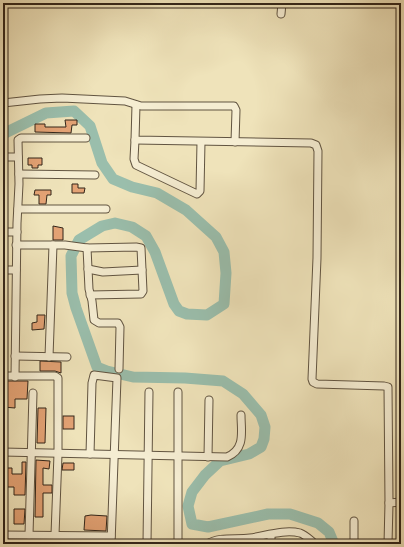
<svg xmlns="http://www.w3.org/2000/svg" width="404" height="547" viewBox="0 0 404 547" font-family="'IM FELL Great Primer',serif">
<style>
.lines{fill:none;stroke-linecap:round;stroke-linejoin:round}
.river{stroke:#9abeac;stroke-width:11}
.building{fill:#e3a274;stroke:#322519}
.street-casing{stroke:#615441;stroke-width:9}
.street{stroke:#f5edd2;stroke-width:7}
</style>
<rect width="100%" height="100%" fill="#efe3ba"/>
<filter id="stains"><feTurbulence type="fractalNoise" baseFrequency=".005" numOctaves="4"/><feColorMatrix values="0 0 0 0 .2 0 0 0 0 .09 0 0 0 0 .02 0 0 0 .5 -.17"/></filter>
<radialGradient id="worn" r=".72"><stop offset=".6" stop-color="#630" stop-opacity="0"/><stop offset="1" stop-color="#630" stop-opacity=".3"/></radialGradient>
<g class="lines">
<path class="river" d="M3,134l43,-21 28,-2 16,15 12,37 11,16 19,8 25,6 29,17 30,27 8,15 2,21 -2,31 -17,11 -20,-1 -8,-3 -5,-7 -19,-52 -9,-16 -14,-9 -17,-4 -13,3 -23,14 -8,16 1,37 4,15 21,59 10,4 26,6 52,1 38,3 20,13 18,21 4,12 -1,12 -3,8 -12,7 -29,7 -15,14 -13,17 -4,14 4,18 16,3 60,-13h22l28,9 11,9 5,12"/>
</g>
<g class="building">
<path d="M65,120h12v5h-5l-1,8 -36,-1v-8h10v3h21z"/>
<path d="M28,158h14v7h-4v3h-6v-3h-4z"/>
<path d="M72,184h6v4h7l-1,5h-12z"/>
<path d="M35,190h16v5h-4l-1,9h-7v-9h-5z"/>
<path d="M53,226l10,2v12h-10z"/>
<path d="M37,315h8l-1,14 -12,1v-7l5,-1z"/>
<path d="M40,361l21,1v11l-6,-2h-15z"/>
<path d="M3,381h25l-1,18h-12v9l-12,-1z"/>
<path d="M38,408h8l-1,35h-8z"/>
<rect x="63" y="416" width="11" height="13"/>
<path d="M36,460l14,1 -1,8 -6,-1v17h9v8h-9v24h-8z"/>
<path d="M22,462h4l-1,33h-11v-8h-11v-19h9v6h10z"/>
<path d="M63,463h11v7h-12z"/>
<path d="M14,509h11l-1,15h-10z"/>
<path d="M91,515l16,1 -1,15 -22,-1 1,-14z"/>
<rect x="3" y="540" width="35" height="4"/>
</g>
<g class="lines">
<g class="street-casing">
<g id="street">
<path d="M281,14l1,-11"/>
<path d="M3,103l37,-4 22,-1 63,3 16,5h93l2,4 -1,32"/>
<path d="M136,105l-1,35 176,3 5,2 2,6 -1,107 -5,121 1,3 4,2 67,2 4,1 1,116"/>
<path d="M135,140l-1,19 2,6 61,29 3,-3 1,-49"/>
<path d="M3,157h15"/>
<path d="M19,174l76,1"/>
<path d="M18,209h88"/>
<path d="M3,232h14"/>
<path d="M16,245h49l22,3 49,-1 5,1 2,43 -2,3 -51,1"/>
<path d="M87,248l2,41 3,12 2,19 5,3h19l2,4 -1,42"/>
<path d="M88,269l15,3 39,-2"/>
<path d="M3,270h13"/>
<path d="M15,356l52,1"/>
<path d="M49,357l4,-112"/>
<path d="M3,376h52l3,2v76l-3,81"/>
<path d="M15,377l2,-154 2,-39 -1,-44 3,-2h65"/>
<path d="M3,452l224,5c19,-8 14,-26 14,-42"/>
<path d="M90,454l2,-71 2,-8 23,3 -6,166"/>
<path d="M208,457l1,-57"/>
<path d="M3,535l108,1"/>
<path d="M29,535l4,-142"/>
<path d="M271,535v9"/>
<path d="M147,544l2,-152"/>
<path d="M178,544v-152"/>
<path d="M207,544c13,-8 29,-4 43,-6 15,-2 34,-9 50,-5 6,2 10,7 15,11"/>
<path d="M354,544v-23"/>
<path d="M388,544l1,-41 12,-1"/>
</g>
</g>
<use href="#street" class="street"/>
</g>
<rect width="404" height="547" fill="none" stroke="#efe3ba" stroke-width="16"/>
<rect x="4" y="4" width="396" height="539" fill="none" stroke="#322519" stroke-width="2"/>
<rect x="8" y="8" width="388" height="531" fill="none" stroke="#322519"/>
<rect width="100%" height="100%" filter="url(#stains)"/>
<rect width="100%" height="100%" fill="url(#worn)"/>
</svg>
